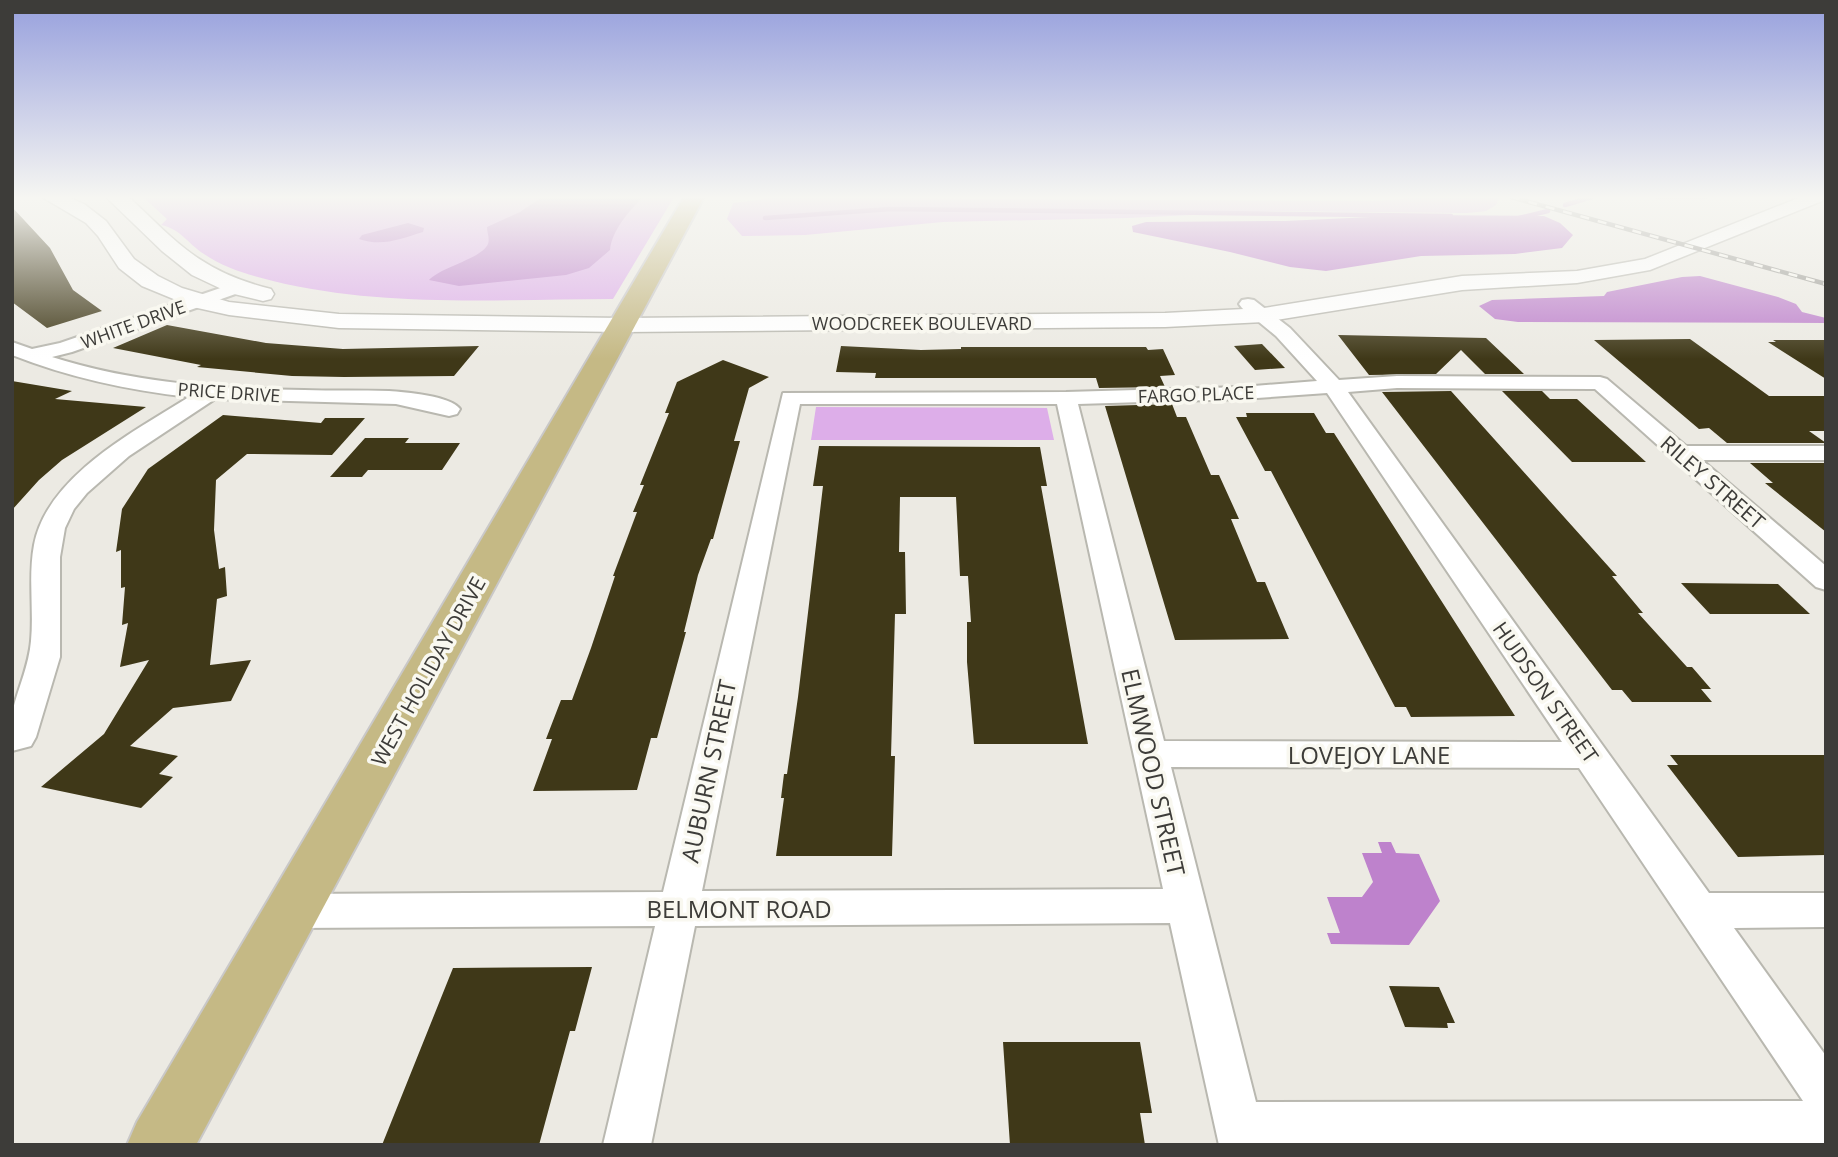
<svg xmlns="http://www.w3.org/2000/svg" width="1838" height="1157" viewBox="0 0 1838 1157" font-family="'Open Sans',sans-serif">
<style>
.green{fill:#ddaee9}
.water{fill:#be82cc}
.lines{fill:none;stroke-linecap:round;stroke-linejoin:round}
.stream{stroke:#be82cc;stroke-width:4.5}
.building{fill:#3f3818}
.minor-casing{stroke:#b9b8b0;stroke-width:4}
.tertiary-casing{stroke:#b9b8b0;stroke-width:3}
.primary-casing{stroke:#c9c8c8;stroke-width:4}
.minor{fill:#fff;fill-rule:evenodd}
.tertiary{fill:#fff;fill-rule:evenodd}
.primary{fill:#c5b985;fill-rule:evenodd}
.rail-casing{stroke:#9b9a94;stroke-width:4.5}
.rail{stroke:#f9f8f0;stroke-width:2.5;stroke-dasharray:9;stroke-linecap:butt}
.labels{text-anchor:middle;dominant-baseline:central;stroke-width:7;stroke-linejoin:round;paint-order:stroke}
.far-street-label{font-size:18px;fill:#3d3c39;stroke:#f9f8f0}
.street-label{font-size:21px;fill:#3d3c39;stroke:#f9f8f0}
.near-street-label{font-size:24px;fill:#3d3c39;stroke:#f9f8f0}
</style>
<rect width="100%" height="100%" fill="#eceae3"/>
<g class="green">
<path d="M143,197h531l-61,102c-112,0 -230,9 -340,-18 -24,-6 -49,-13 -69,-27 -17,-11 -23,-25 -43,-29l6,-6z"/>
<path d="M1430,197l69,1 -3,7 -10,6 -19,2 -190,-2 -150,7 -184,4 -138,13 -63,1 -15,-17 6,-16 38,-5 605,3z"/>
<path d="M816,407l231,1 7,32h-243z"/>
</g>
<g class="water">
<path d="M542,197h101c-14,14 -31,33 -33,53l-21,18 -23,7 -107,11 -30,-6c14,-14 52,-21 59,-36 2,-6 -1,-11 -1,-17l33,-15z"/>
<path d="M1414,215l130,1 16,7 13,12 -11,13 -47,6 -94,2 -95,15 -36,-4 -60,-15 -97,-20 -1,-6 14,-4 139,-1z"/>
<path d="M408,223l16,5 -1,4c-23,7 -41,15 -64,7l3,-4z"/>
<path d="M1700,276l78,21 18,7 6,8 24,6v5l-308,-1 -23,-3 -16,-13 13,-6 112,-4 3,-4 75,-15z"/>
<path d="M1378,842h13l5,11 23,1 21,47 -31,44 -78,-1 -4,-11h13l-13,-36h35l11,-15 -11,-29h20z"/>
</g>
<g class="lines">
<g class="stream">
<path d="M1657,197h48"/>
<path d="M1565,205l27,-8"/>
<path d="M765,218l126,-9 560,7"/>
<path d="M1519,218l29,-7"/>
</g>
</g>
<g class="building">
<path d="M12,207l38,41 23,42 29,21 -55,17 -35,-26z"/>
<path d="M167,325l99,18 77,6 136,-3 -25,30 -110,1 -52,-1 -95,-9 4,-2 -88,-17z"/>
<path d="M1338,335l148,3 38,36h-39l-24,-24 -25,24 -67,1z"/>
<path d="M1690,339l79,57h57v35h-17l17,12h-99l-18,-15 -10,1 -105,-89z"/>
<path d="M1773,340h53v39l-58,-37h8z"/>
<path d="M1262,344l23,24 -30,2 -21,-24z"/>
<path d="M841,346l80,4 40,-1v-2h185l2,3 15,-1 12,26 -15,1 5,11 -66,1 -3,-10h-221l1,-5 -40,-1z"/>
<path d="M723,360l46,17 -20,11 -15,53h6l-27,98h-2l-13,36 -14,57h2l-29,106h-6l-14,52 -104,1 19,-52h-6l15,-39h11l19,-52 24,-72h-2l24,-64h-4l11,-27h-4l29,-72h-4l12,-31z"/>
<path d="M12,381l60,10 -17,8 91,8 -84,53 -23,20 -27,30z"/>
<path d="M1451,391l166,185h-5l31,37h-5l49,54h5l19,22h-10l11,13h-80l-10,-12h-10l-230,-298z"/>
<path d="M1502,391h40l8,8h27l69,63h-74z"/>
<path d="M1172,404l5,13h9l25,58h8l20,44h-8l26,63h8l24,57 -114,1 -70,-234z"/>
<path d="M1246,413h68l12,20h8l181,283 -104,1 -5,-10h-11l-124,-236h-6l-29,-54h11z"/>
<path d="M223,415l98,8 4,-5h40l-33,37 -85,-1 -31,26 -2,50 5,39 6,-2 2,29 -10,3 -7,66 41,-5 -20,41 -58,7 -43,38 48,10 -19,18 14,3 -32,31 -100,-21 63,-53 45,-74 -29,7 8,-44 -6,2 3,-38 -4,1v-38l-5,2 6,-43 26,-40z"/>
<path d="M365,438h44l-4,5h55l-18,27h-74l-6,7h-32z"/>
<path d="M819,446l221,1 7,39h-6l47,258h-114l-7,-82v-40h4l-3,-46h-8l-4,-79h-56l-1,55h6l1,62h-11l-4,142h4l-3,100h-116l8,-58h-3l3,-24h3l11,-77 25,-211h-10z"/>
<path d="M1750,463h76v69l-61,-49h8z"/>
<path d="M1681,583l97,1 32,30h-100z"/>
<path d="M1670,755h156v100l-88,2 -71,-92h11z"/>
<path d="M592,967l-17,64h-5l-31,114h-157l71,-177z"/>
<path d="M1389,986l50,1 16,36h-8l1,5 -43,-1z"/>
<path d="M1003,1042h137l12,71h-12l5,32h-135z"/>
</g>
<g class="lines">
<g class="minor-casing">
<g id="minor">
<path d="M235,283l9,5 -3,4 -169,60 -20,5c82,26 167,32 252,33 29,1 57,0 85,1 16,1 62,5 71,18l-3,5 -8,2 -53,-12 -181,-5 -86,57 -42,37 -13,16 -9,19 -5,29v100l-24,80 -5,9 -19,5c0,-13 -2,-30 1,-42 6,-23 16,-44 18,-68 3,-32 -3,-64 3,-96 13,-69 101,-114 155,-148 -61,-7 -119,-19 -177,-42v-13l20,7 28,-6z"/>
<path d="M1248,299l6,1 36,28 49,52 58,-4 203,1 7,2 79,67h140v14h-124l124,106v24l-10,-3 -221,-198 -198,-1 -49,4 361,501h117v34l-92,1 92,128v89h-607l-49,-222 -475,3 -44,219h-48l52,-219 -363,2 -14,-5 -6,-12 6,-12 14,-5 371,-2 120,-499 283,-1 176,-5 75,-6 -41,-45 -34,-28 -3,-4 3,-4zM1327,393l235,349 -398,-1 -86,-337 164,-5zM800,404h257l106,485 -461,2zM1171,767l408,1 224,333 -547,1z"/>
</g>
</g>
<g class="tertiary-casing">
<g id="tertiary">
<path d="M42,197h26l16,7 22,17 28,38 24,17 24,12 47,14 110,12 284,4 542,-5 99,-5 198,-32 115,-5 68,-12 156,-62h24l-3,4 -172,69 -73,13 -115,7 -198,32 -99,5 -542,5 -284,-4 -110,-13 -36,-8 -51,-21 -23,-18 -21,-32 -12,-13z"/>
<path d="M106,197h23c49,47 73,75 142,92l3,5 -3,5 -8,2 -33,-8 -38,-18 -30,-24z"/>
</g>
</g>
<g class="primary-casing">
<path id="primary" d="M684,197h20l-508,948h-69l10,-23z"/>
</g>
<use href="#minor" class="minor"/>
<use href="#tertiary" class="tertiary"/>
<use href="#primary" class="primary"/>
<g class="rail-casing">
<path id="rail" d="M1511,197l315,87"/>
</g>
<use href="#rail" class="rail"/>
</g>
<linearGradient id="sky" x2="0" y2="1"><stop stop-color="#97a0dd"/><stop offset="0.55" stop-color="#f6f6f2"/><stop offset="1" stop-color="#f6f6f2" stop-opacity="0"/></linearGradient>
<rect width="1838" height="359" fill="url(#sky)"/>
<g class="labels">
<g class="far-street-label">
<text x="922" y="323">WOODCREEK BOULEVARD</text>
<text transform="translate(133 324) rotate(-20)">WHITE DRIVE</text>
<text transform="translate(229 392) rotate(4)">PRICE DRIVE</text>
<text transform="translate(1196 394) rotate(-2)">FARGO PLACE</text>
</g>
<g class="street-label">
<text transform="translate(1713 482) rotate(41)">RILEY STREET</text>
<text transform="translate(428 671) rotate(-61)">WEST HOLIDAY DRIVE</text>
<text transform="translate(1546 692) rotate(55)">HUDSON STREET</text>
</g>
<g class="near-street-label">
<text x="1369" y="754">LOVEJOY LANE</text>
<text transform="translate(708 771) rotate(-78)">AUBURN STREET</text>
<text transform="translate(1154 772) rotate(77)">ELMWOOD STREET</text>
<text x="739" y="908">BELMONT ROAD</text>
</g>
</g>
<rect width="1838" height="1157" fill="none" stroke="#3d3c39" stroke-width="28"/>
</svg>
